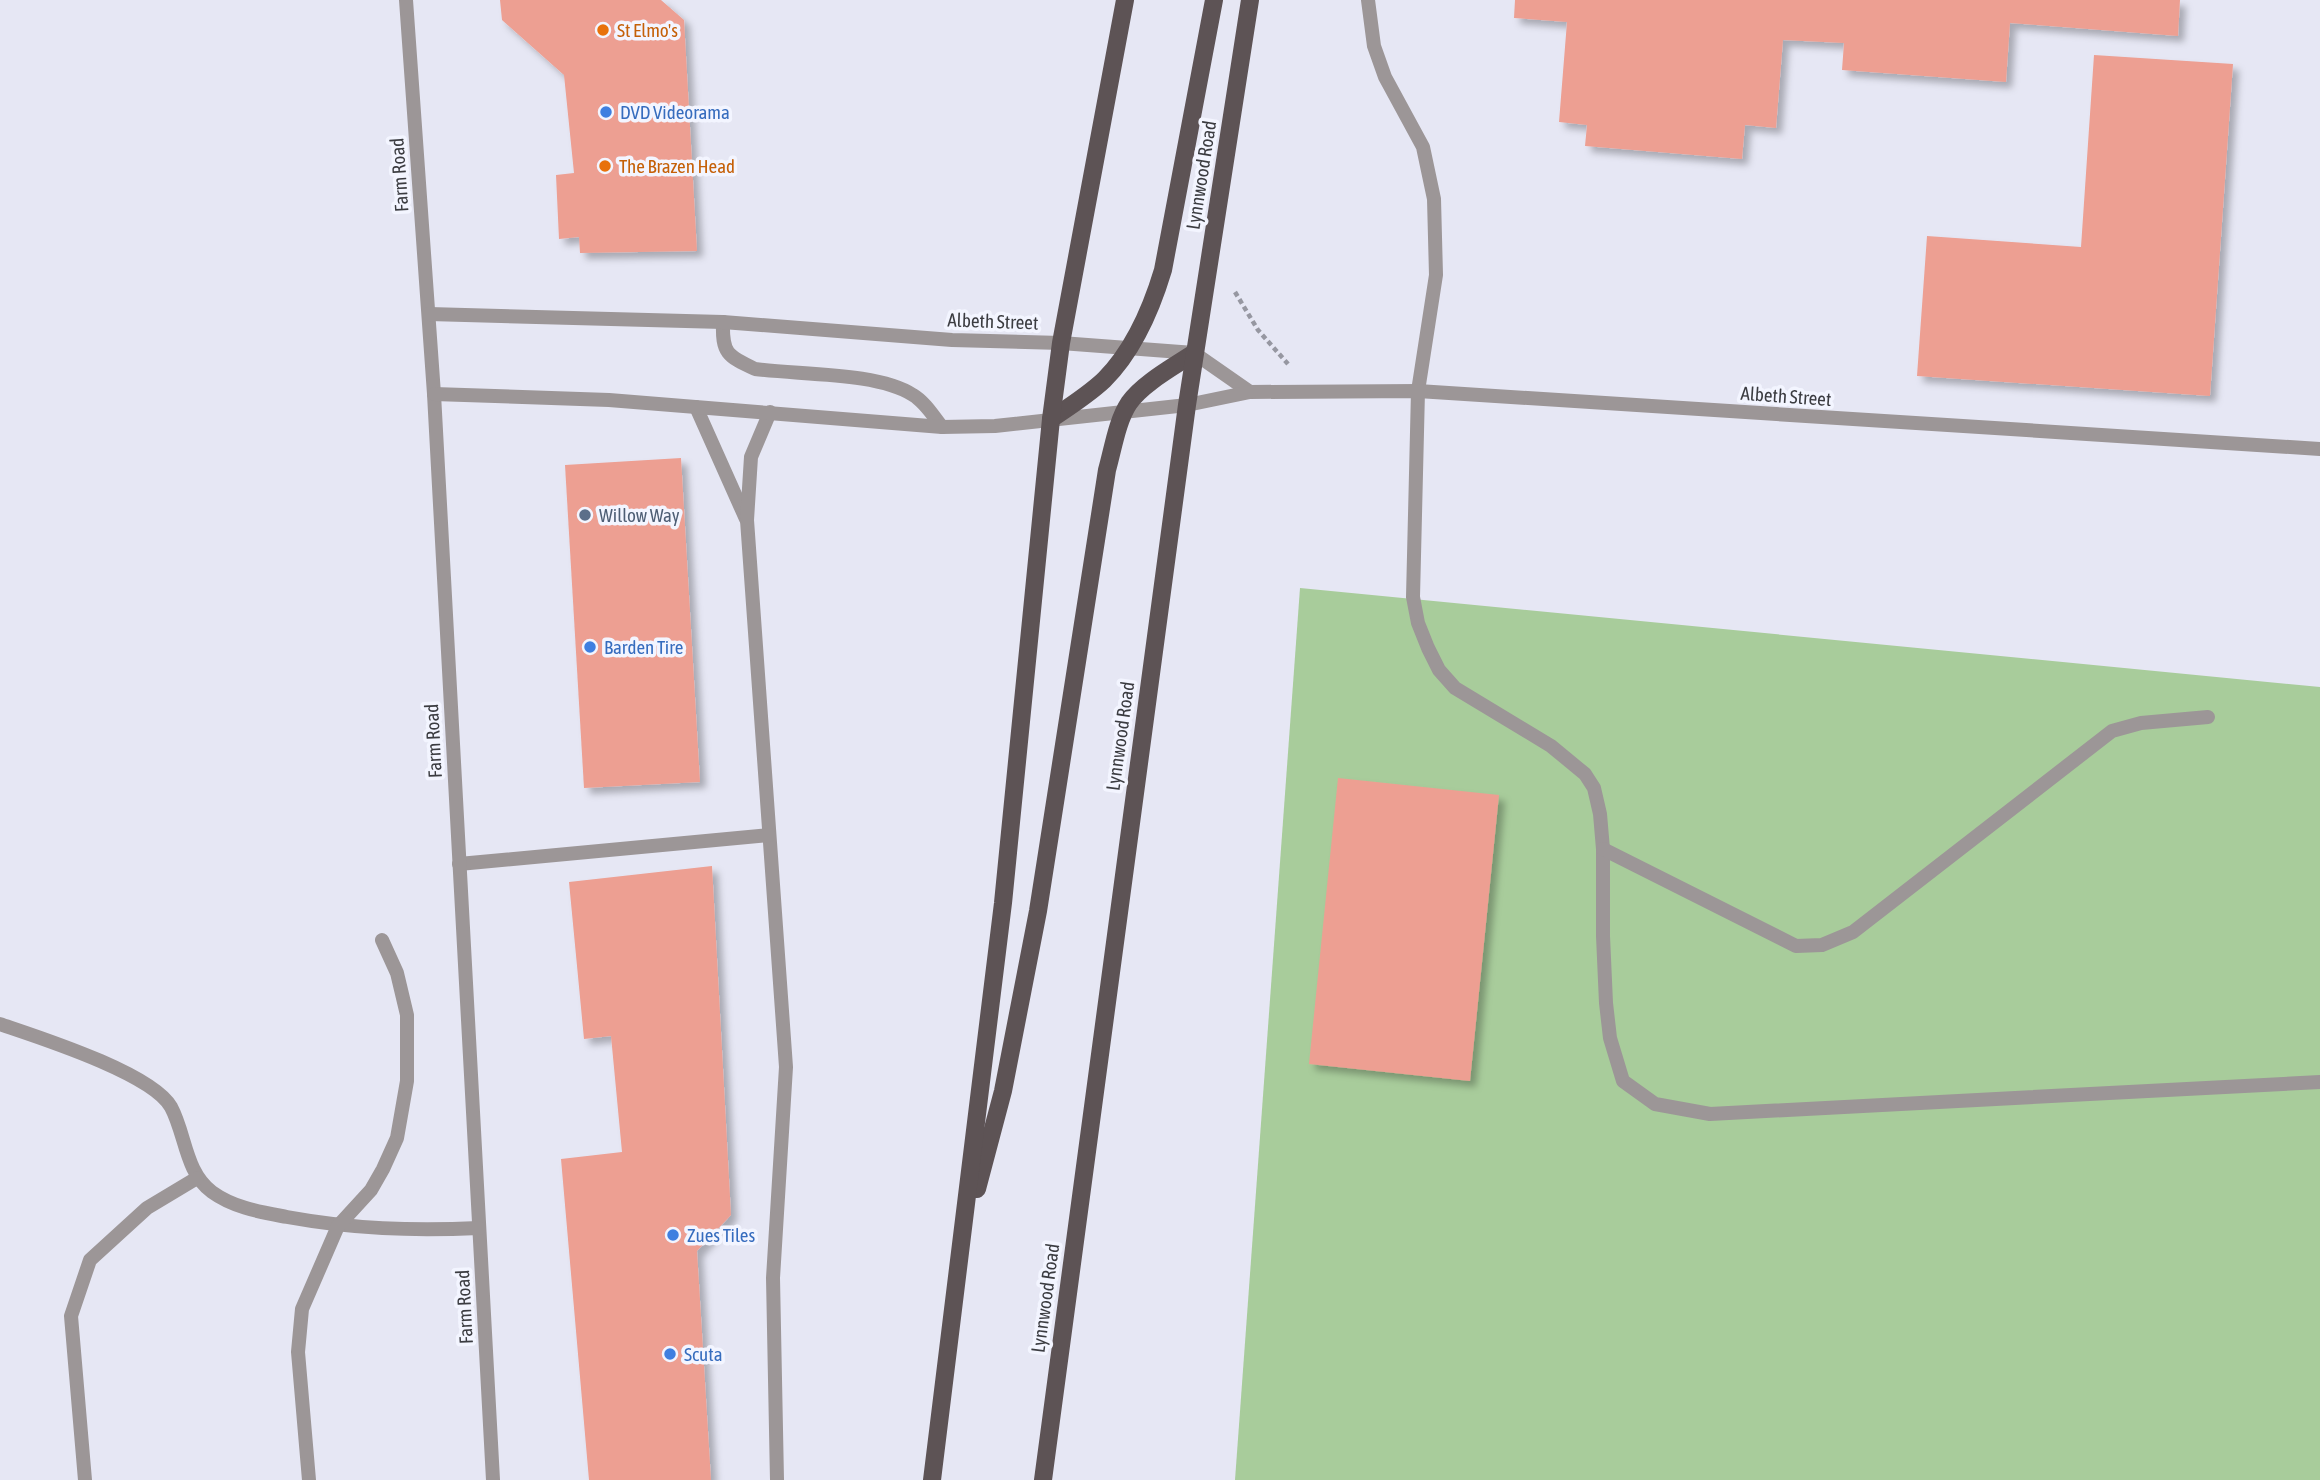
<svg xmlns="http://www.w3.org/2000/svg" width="2320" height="1480" viewBox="0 0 2320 1480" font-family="'Asap Condensed',sans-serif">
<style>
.green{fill:#a8cc9b}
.building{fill:#ed9f92;filter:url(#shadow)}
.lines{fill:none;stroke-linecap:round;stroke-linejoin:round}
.path{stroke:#9697a1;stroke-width:4.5;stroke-dasharray:5 3.5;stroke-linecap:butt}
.service{stroke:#9c9697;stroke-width:14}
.minor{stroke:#9c9697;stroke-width:14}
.primary{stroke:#5d5355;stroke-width:18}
.food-dot{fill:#e8710a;stroke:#f3f5ff;stroke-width:2.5}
.shop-dot{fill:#3f7fe0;stroke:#f3f5ff;stroke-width:2.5}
.service-dot{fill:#5c6f8a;stroke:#f3f5ff;stroke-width:2.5}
.labels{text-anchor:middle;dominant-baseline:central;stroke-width:7;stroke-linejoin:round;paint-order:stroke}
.food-label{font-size:19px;fill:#c56008;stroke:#f3f5ff;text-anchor:start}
.shop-label{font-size:19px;fill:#366cbe;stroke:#f3f5ff;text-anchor:start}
.street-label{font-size:19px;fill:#3b3c41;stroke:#f3f5ff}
.service-label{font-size:19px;fill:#4e5e75;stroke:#f3f5ff;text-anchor:start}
</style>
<defs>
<filter id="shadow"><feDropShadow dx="6" dy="6" stdDeviation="3.5" flood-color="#0004"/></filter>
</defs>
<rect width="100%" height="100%" fill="#e6e7f4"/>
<path class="green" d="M1300,588l1020,99v793h-1085z"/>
<g class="building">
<path d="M500,0h161l23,20 13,231 -117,2 -1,-16 -20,2 -3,-64 18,-2 -10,-98 -62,-55z"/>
<path d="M1515,0h665l-2,36 -168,-13 -4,59 -164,-12 2,-27 -61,-3 -7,88 -31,-3 -3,34 -157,-13 2,-21 -28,-3 8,-100 -53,-4z"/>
<path d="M2094,55l139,9 -23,332 -293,-20 10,-140 154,11z"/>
<path d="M681,458l19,324 -116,6 -19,-323z"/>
<path d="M1338,778l161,17 -29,286 -161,-17z"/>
<path d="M712,866l19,349 -34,36 14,229h-122l-28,-321 61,-7 -11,-116 -27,3 -15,-157z"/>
</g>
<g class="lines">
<path class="path" d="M1235,292l23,38 30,34"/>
<g class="service">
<path d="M1368,0l6,46 11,31 38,70 11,52 2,76 -18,116 -5,206 5,26 10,25 11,22 16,18 96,58 34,28 9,14 6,26 3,35v87l3,67 4,35 13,43 32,23 55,10 610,-32"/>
<path d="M723,322c-1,31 4,34 32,47 44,6 123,3 158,26 12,7 21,22 29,32"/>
<path d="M1194,353l56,39"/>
<path d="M1187,405l63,-13 168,-1 902,58"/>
<path d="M696,407l50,112"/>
<path d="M770,412l-19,45 -4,63 39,547 -13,211 4,202"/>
<path d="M1603,849l193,97 26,-1 31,-13 259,-201 29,-8 67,-6"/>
<path d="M459,864l310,-29"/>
</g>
<g class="minor">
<path d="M406,0l28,394 59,1086"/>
<path d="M429,314l294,8 229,18 109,3 133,10"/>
<path d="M434,394l175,6 333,27 53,-1 192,-21"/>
<path d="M0,1024c38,13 152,49 171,83 15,28 14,65 41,85 22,16 49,20 75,25 66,12 125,14 192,11"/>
<path d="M85,1480l-14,-164 19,-56 57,-52 50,-30"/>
<path d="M309,1480l-11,-128 4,-43 36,-83 33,-36 12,-21 14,-31 10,-57v-66l-10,-42 -15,-33"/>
</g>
<g class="primary">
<path d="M1051,419c18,-12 37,-24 53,-39 30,-30 47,-70 59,-110l51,-270"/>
<path d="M977,1189l26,-98 35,-180 69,-441c6,-21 10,-49 22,-67 14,-20 46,-37 65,-50"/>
<path d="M932,1480l71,-577 48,-484 10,-76 64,-343"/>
<path d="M1043,1480l144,-1075 63,-405"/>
</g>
</g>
<g class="food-dot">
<circle cx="603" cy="30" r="7"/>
<circle cx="605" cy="166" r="7"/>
</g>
<g class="shop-dot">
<circle cx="606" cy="112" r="7"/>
<circle cx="590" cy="647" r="7"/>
<circle cx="673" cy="1235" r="7"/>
<circle cx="670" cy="1354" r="7"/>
</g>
<circle class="service-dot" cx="585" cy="515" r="7"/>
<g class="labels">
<g class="food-label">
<text x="617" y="30">St Elmo's</text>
<text x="619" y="166">The Brazen Head</text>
</g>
<g class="shop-label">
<text x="620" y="112">DVD Videorama</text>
<text x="604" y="647">Barden Tire</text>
<text x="687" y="1235">Zues Tiles</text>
<text x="684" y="1354">Scuta</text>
</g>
<g class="street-label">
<text transform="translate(399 175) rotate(-94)">Farm Road</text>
<text transform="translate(1201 175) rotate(-81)">Lynnwood Road</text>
<text transform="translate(993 321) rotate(2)">Albeth Street</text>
<text transform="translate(1786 396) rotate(4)">Albeth Street</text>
<text transform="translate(1120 736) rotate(-82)">Lynnwood Road</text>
<text transform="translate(433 741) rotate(-93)">Farm Road</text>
<text transform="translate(1045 1298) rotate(-82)">Lynnwood Road</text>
<text transform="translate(464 1307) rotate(-93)">Farm Road</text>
</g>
<g class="service-label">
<text x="599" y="515">Willow Way</text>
</g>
</g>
</svg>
